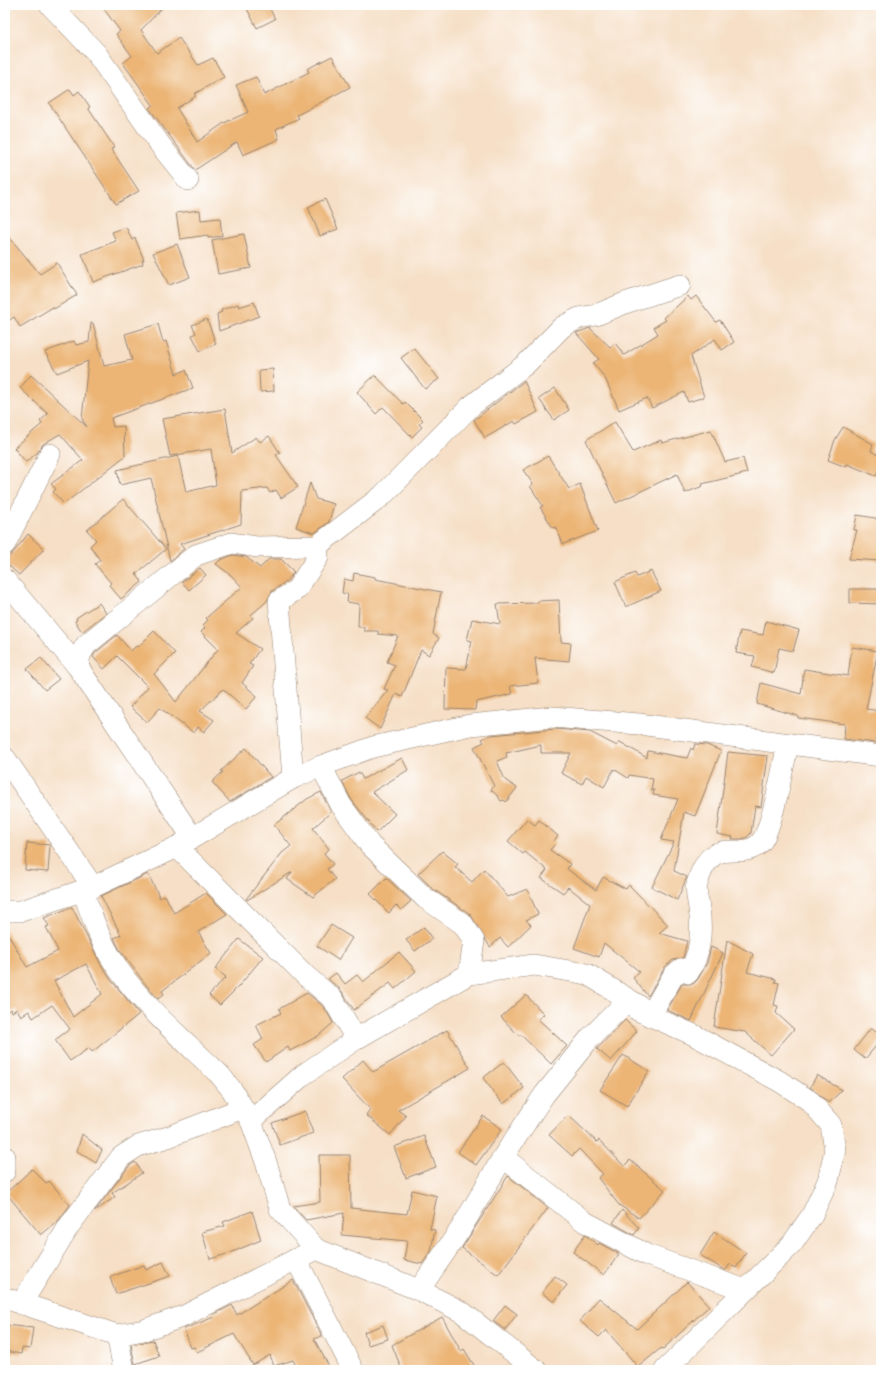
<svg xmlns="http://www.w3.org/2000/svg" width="886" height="1375" viewBox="0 0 886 1375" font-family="Dekko,sans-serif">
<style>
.building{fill:#ecb576;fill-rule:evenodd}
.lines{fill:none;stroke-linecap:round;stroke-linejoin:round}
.street-casing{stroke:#988472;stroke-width:22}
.street{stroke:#fff;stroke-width:21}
</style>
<rect width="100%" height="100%" fill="#fff"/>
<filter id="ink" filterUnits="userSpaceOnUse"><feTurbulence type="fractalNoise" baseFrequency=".025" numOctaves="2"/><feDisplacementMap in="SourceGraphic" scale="8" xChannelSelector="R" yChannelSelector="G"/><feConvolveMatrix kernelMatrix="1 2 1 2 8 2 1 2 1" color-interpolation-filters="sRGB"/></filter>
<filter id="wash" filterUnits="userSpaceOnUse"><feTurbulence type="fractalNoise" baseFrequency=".012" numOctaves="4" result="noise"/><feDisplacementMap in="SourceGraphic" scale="16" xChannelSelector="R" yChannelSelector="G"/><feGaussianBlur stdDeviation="0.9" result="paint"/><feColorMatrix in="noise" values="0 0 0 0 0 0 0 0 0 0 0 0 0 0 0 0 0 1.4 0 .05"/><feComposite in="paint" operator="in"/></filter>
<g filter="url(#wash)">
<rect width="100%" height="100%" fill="#f6dfc6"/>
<g id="blocks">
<g class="building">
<path d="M101,5h64l-24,25 16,23 22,-15 19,27 15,-7 11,19 -30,17 2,2 -19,12 20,34 27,-19 24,-11 -12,-27 20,-8 8,18 45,-23 -2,-3 25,-13 18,31 -53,28 2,3 -23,11 3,10 -36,16 -6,-13 -42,28 -46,-62 4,-3 -30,-42 9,-7 -16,-22 4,-3z"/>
<path d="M245,5h23l7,14 -18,9z"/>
<path d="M70,89l4,6 5,-4 11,16 -2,1 26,39 -3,2 28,42 -23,13 -67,-101z"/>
<path d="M325,199l13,30 -18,7 -12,-29z"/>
<path d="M200,210l1,10 19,-2 2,18 -14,2v-3l-28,4 -4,-26z"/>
<path d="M126,227l6,13 3,-2 9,22h-2l1,4 -50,18 -11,-28 34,-13 -4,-9z"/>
<path d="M5,232l35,42 17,-11 20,32 -23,14 -1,-2 -33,20 -6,-10 -9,6z"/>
<path d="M244,234l7,34 -33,6 -6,-34z"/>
<path d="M177,244l13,33 -21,8 -16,-32z"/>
<path d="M688,296l3,4 5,-4 20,26 4,-2 14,22 -12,8 -7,-11 -24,17 13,41 -16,5 -4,-10 -32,16 -5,-10 -28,12 -14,-32 -12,-15 6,-4 -23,-26 14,-5 20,19 5,-4 9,12 34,-21 -4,-7 12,-7 -2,-2z"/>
<path d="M254,302l5,14 -40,15 -2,-17 5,-2 -1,-2 17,-6 1,3z"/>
<path d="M207,319l9,25 -16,7 -8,-16 4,-2 -4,-8z"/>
<path d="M91,323h2l11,43 28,-6 -7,-26 33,-10 5,18 3,-1 10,33 10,-4 7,18 -82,30 2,9 11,-1 1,30 -61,48 -11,-12 3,-3 -5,-5 32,-24 -23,-26 -17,10 -5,8 -12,10 -12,-14 28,-24 -2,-3 8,-7 -28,-26 11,-13 56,52 -5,-8 6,-58 -31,12 -12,-21 29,-11 2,4 13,-3z"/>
<path d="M414,348l25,31 -14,10 -24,-31z"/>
<path d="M273,369l1,22 -14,1 -1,-22z"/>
<path d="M375,375l28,29 2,-2 18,18 -4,4 3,3 -10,10 -29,-30 -7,7 -19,-22z"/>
<path d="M524,381l14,31 -22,12 -2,-3 -29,17 -11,-18z"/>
<path d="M555,388l14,22 -15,10 -15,-21z"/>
<path d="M225,409l7,44 24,-16 4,5 9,-6 11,17 -4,2 22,32 -17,11 -5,-8 -6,3 -3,-5 -25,3 -1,33 -61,20 4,5 -14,12 -19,-83 -31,7 -3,-15 61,-14 8,36 30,-7 -5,-36 -41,7 -8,-37z"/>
<path d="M615,422l18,30 28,-12 1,3 49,-13 14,32 18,-4 4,15 -45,11 1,2 -18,7 -8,-19 -61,29 -30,-63z"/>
<path d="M843,427l30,17 -2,7 10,6v7l-5,12 -29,-12 -1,3 -18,-7 7,-20z"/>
<path d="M548,456l21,33 11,-5 18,47 -35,13 -7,-17 -3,1 -13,-21 3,-1 -13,-20 3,-2 -10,-14z"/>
<path d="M310,483l6,16 18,5 -5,18 -15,11 -18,-6z"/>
<path d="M123,499l43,50 -30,25 6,8 -21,17 -12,-14 2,-2 -16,-19 5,-4 -10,-14 6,-6 -9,-10z"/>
<path d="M857,515l24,4v42l-32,-2 8,-29h-3z"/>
<path d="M28,534l16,15 -25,26 -14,-13v-3l7,-5z"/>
<path d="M233,555l13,2 14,11 9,-9h12l13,13 -6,8 -16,11 -5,10 -16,14 2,3 -17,15 24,16 -11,15 4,2 -11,17 15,13 -11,13 -23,-20 -23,22 14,9 -10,12 -6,-5 -4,6 -34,-25 -13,14 -17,-15 18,-20 -31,-31 -13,13 -11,-12 2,-4 22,-18 14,16 5,-5 2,1 16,-16 21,22 -21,21 22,28 42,-53 -17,-17 4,-4 -2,-3 5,-5 -2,-2 36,-31 -11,-12 -15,-11 4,-4z"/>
<path d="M200,568l6,7 -17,15 -7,-8z"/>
<path d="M651,571l10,20 -35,16 -11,-25 20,-9 2,4z"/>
<path d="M354,573l21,4v2l66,13 -8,42 6,4 -10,17 -8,-5 -19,47 -6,-3 -16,35 -15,-11 23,-28 -4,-1 11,-24 -8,-3 11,-26 -20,-2v-3h-14v-4h-6l1,-23 -12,-2 1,-8 -6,-1 2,-14 9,2z"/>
<path d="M850,589h31v15l-31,-1z"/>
<path d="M559,600l2,42 10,1 -2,18 -34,-3 3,25 -28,3 2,8 -36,8 -1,8 -30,-1 1,-41 20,1 6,-28 -5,-1 5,-21 28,5 -3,-20 41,-1v-2z"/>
<path d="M99,603l7,10 -24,19 -7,-11 2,-1 -1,-2z"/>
<path d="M766,621l33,9 -6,21 -14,-3 -5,25 -22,-6 3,-11 -19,-3 4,-22 23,4z"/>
<path d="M852,647l26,4 -12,58 15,2 -5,32 -32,-4 1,-15 -47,-6v-2l-41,-12 4,-21 40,11 3,-25 44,7z"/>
<path d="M41,658l18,21 -14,11 -18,-21z"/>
<path d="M556,729l34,3 27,14 3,-4 27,16 1,-7 39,7 4,-10 2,2 2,-6 12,1 14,6 -26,65 -11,-4 -10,59 13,6 -10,23 -25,-13 22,-45 -13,-2 17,-41 -25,-4 1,-5h-3l2,-11 -24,-4 -1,3 -14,-9 -10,18 -18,-11 -4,8 -21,-11 10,-20h-30v-8l-35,8 1,4 -10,4 8,19 12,8 -11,14 -2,-2 -3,1 -3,-5 -7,-6 3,-4 -20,-39 10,-5 -2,-3 9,-4z"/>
<path d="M246,748l25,29 -41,25 -18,-20 11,-10 -2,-1z"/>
<path d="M728,752l40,4 -7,51 -6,-1 -4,27 -4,4 -5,2h-10l1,-2 -16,-3z"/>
<path d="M402,758l6,12 -36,22 23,22 -18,18 -26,-33 -9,-18 17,-9 4,7z"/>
<path d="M321,792l10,20 -18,16 16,21 -5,4 9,11 -6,5 8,10 -22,18 -26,-18 5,-7 -45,28 -1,-1 36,-46 9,-7 -17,-21 33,-26z"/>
<path d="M527,819l8,6 4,-5 19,16 -5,6 2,2 -5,6 20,14 -3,5 29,21 7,-13 23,12 3,-4 39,40 -9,8 28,8 -4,17 -10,2 -8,7 -17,29 -15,-18 7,-6 -36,-29 -5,14 -25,-9 16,-44 -22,-17 -5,6 -22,-15 6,-8 -22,-18 -2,2 -15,-13z"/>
<path d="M27,843l23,2 -2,27 -23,-2z"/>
<path d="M442,851l16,13 -3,3 17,15 12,-13 24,28 19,-8 11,25 -12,6 5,5 -23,22 -8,-9 -10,9 -20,-33 -37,-25 -15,-15z"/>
<path d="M148,874l12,24 5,-3 9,18 32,-20 21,21 -29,18 13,21 -49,38 2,3 -6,5 -15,-18 -23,-31 -6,-12 7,-3 -20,-39z"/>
<path d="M386,878l25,23 -10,9 -5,-5 -7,8 -19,-19z"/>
<path d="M72,907l28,56 11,17 28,34 -47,38 -3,-4 -19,13 -15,-21 15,-11 -18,-24 -19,13 -4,-7 -8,5 -4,-7 -5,3 -1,-3 -6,4v-84l22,38 31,-16 -12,-24 3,-1 -5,-8zM86,964l16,30 -29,23 -19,-36z"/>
<path d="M331,925l21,13 -14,22 -21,-14z"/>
<path d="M424,927l8,12 -17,12 -9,-11z"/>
<path d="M239,939l24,18 -24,29 -19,19 -11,-10 17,-18 -11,-8z"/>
<path d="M727,940l26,14 -6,18 29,7 -1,3 4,1 -5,22 4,1 -2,7 18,16 -23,26 -26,-23 -31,-5z"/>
<path d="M711,947l12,6 -32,68 -24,-11 15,-26h11l5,-5 9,-16z"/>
<path d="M399,952l17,19 -21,18 -5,-6 -36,27 -13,-20 -13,-11 8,-6 9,11 12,-9 6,7z"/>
<path d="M307,993l17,14 9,16 -15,13 -28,15 -2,-4 -22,15 -12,-17 9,-6 -7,-14 25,-12 -2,-4z"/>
<path d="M526,995l18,19 -6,5 29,27 -16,18 -30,-29 -2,1 -18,-19z"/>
<path d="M625,1020l12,11 -26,30 -14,-12z"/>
<path d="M871,1028l10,8v4l-16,19 -11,-9z"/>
<path d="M447,1030l23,38 -72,42 8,6 -16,19 -24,-20 4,-6 -28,-30 21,-19 10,12z"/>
<path d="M623,1055l26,16 -22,35 -27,-16z"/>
<path d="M504,1062l20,26 -21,16 -20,-26z"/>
<path d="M817,1075l25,15 -13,13 -19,-16z"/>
<path d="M305,1111l8,22 -33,12 -8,-22z"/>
<path d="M568,1115l29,27 2,-2 25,26 6,-6 35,30 -26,28 -20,-13 -21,-27 5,-4 -24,-25 -7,7 -23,-21z"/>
<path d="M483,1116l19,13 -26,36 -18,-13z"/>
<path d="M82,1134l20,16 -6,13 -19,-12z"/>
<path d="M424,1136l12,31 -30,11 -12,-31z"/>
<path d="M319,1155h31l1,53 56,6 5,-24 25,6 -7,33 5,1 -4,21 -9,13 -18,-4 3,-19 -65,-6 2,-22 -38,7 -13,-14 27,-4z"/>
<path d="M135,1162l7,11 -30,20 3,4 -20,14 34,-45z"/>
<path d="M32,1169l14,14 3,-2 21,24 -12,16 -17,14 -35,-42z"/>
<path d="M508,1176l40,32 -50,67 -36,-27z"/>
<path d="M622,1210l17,18 -5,7 -21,-12z"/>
<path d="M252,1211l9,29 -31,13 -20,6 -8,-27 23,-6 -2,-4z"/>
<path d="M714,1232l32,21 -10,15 -6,-4 -4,6h-2l-24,-15z"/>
<path d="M585,1235l13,10 1,-2 20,11 -15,21 -31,-23z"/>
<path d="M163,1262l7,14 -54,18 -6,-17 34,-12 2,5z"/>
<path d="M555,1276l12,9 -13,17 -12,-9z"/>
<path d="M293,1280l29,56 -8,3 17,31h-33l-5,-10 -19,6 -4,-11 -17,10 -19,-31 -37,18 -3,-5 -3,1 -7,-19 30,-12 -1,-2 19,-10 5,10z"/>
<path d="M687,1282l22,24 -46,43 -2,-1 -23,19 -32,-37 -7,7 -19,-16 19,-23 38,31z"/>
<path d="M505,1305l12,9 -12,16 -12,-9z"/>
<path d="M442,1317l19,34 3,-2 13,21h-75l-10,-25z"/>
<path d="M5,1325l28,3 -3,21 -8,-1 -1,6 -16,-3z"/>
<path d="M383,1325l5,14 -20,6 -4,-13z"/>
<path d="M153,1340l6,16 -24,8 -4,-19z"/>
</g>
</g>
</g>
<g filter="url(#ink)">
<use href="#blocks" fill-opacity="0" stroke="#988472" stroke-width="1"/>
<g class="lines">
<g class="street-casing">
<g id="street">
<path d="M50,5l46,48 65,93 27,34"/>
<path d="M5,544l45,-90"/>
<path d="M5,580l73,87 114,170"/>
<path d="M78,667l2,-12 6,-10 110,-90 36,-12 25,4 60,-1"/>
<path d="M5,758l88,129"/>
<path d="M321,766l20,39 29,40 55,53 38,26 11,17 -5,33"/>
<path d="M293,778l-14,-177 18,-12 21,-32 -1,-11 65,-50 89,-90 55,-42 36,-37 17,-9 17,-3 29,-12 55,-18"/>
<path d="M177,847l129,129 27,23 23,40"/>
<path d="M83,891c8,23 15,44 27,65 27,46 72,82 110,119l12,15 19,31 15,41 14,47 36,40 103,41 43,22 74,58"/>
<path d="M5,911h16l72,-24 84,-40 116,-69 28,-12 52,-19 97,-22 82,-8 87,7 242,32"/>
<path d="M637,1010l57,25 85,46 31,20 21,24 4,25 -7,31 -16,34 -20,29 -127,126"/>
<path d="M251,1121l52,-46 53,-36 113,-65 65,-9 53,9 54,33"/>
<path d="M5,1157v14"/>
<path d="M503,1157l82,65 62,33 98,35"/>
<path d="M296,1259l57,111"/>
<path d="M419,1290l41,-60 43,-73 41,-62 46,-57 34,-34 28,9 21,-37 8,-7 7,4c13,-18 14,-44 11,-65 -1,-7 -4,-17 -2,-24 16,-55 43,-19 64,-42 11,-13 23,-80 27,-99"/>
<path d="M5,1298l112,37 27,-5 40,-14 132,-67"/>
<path d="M21,1304l48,-78 52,-69 17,-11 30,-9 75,-29"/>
<path d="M117,1335l7,35"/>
</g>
</g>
<use href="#street" class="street"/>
</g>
</g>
<rect width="886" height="1375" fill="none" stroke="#fff" stroke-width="20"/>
</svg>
